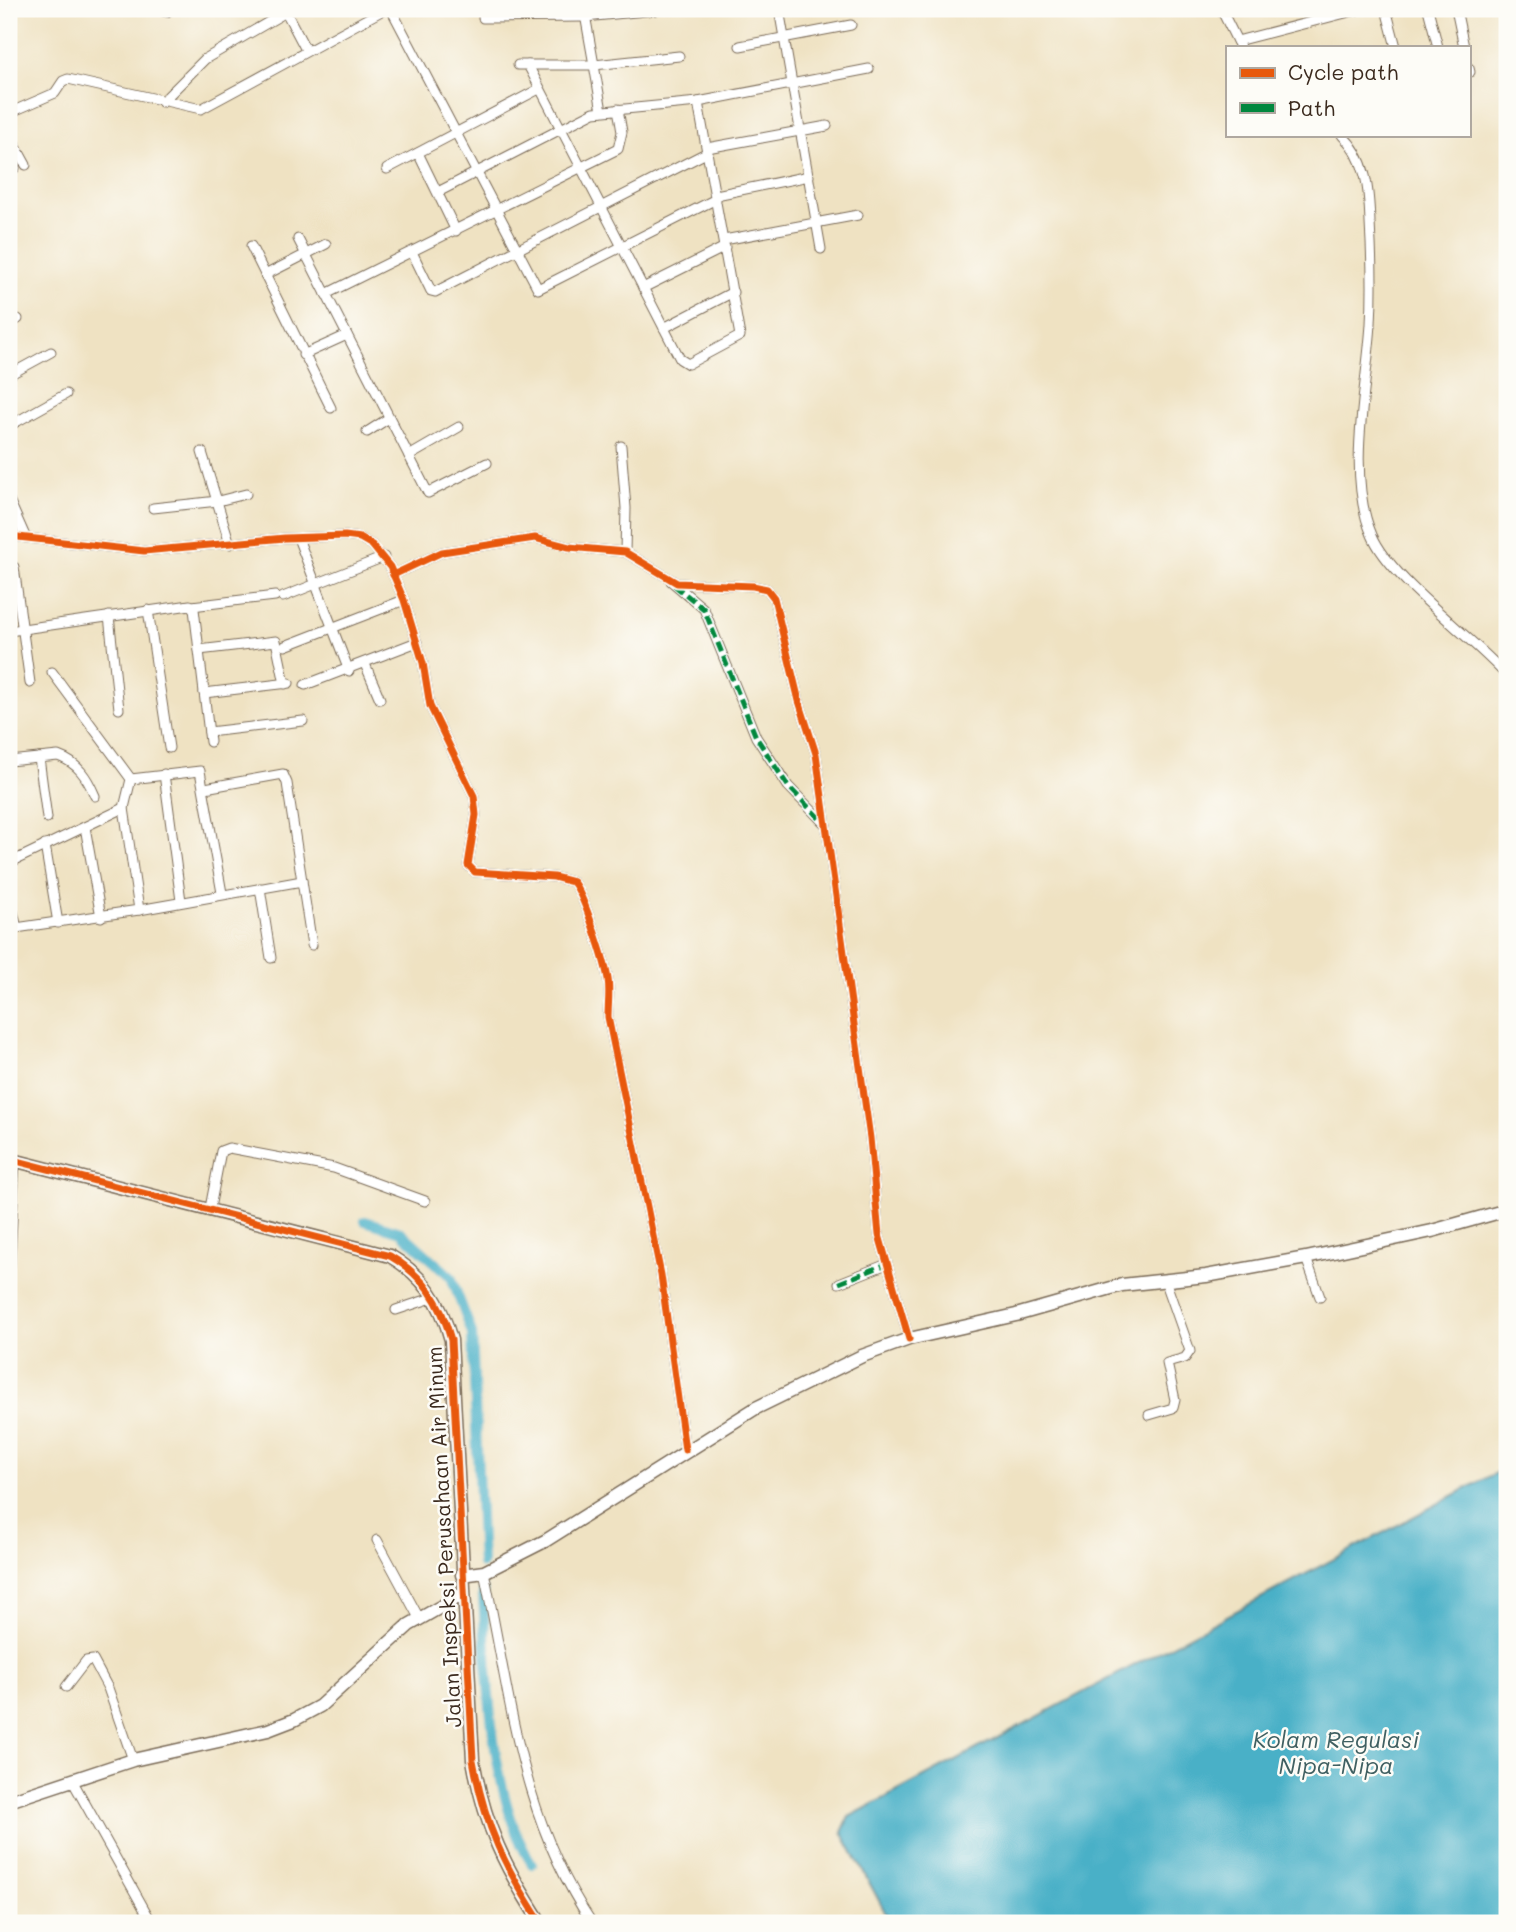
<svg xmlns="http://www.w3.org/2000/svg" width="1516" height="1932" viewBox="0 0 1516 1932" font-family="Mali,sans-serif">
<style>
.water{fill:#48b0c7;stroke:#426d72;stroke-width:2}
.lines{fill:none;stroke-linecap:round;stroke-linejoin:round}
.canal{stroke:#48b0c7;stroke-width:10}
.street-casing{stroke:#7a6a57;stroke-width:11}
.secondary-casing{stroke:#7a6a57;stroke-width:15}
.street{stroke:#fff;stroke-width:9}
.secondary{stroke:#fff;stroke-width:12}
.quiet{stroke:#00873e;stroke-width:5;stroke-dasharray:10 5;stroke-linecap:butt}
.cycleway-casing{stroke:#fdfcf7;stroke-width:11}
.cycleway{stroke:#e8590c;stroke-width:7}
.labels{text-anchor:middle;dominant-baseline:central;stroke-width:5;stroke-linejoin:round;paint-order:stroke}
.street-label{font-size:21px;fill:#3b2a1e;stroke:#fdfcf7}
.water-label{font-size:23px;font-style:italic;fill:#406062;stroke:#fdfcf7}
</style>
<rect width="100%" height="100%" fill="#fdfcf7"/>
<filter id="ink" filterUnits="userSpaceOnUse"><feTurbulence type="fractalNoise" baseFrequency=".0143" numOctaves="2"/><feDisplacementMap in="SourceGraphic" scale="14" xChannelSelector="R" yChannelSelector="G"/><feConvolveMatrix kernelMatrix="1 2 1 2 8 2 1 2 1" color-interpolation-filters="sRGB"/></filter>
<filter id="wash" filterUnits="userSpaceOnUse"><feTurbulence type="fractalNoise" baseFrequency=".00686" numOctaves="4" result="noise"/><feDisplacementMap in="SourceGraphic" scale="28" xChannelSelector="R" yChannelSelector="G"/><feGaussianBlur stdDeviation="1.57" result="paint"/><feColorMatrix in="noise" values="0 0 0 0 0 0 0 0 0 0 0 0 0 0 0 0 0 1.4 0 .05"/><feComposite in="paint" operator="in"/></filter>
<g filter="url(#wash)">
<rect width="100%" height="100%" fill="#efe2c2"/>
<path class="water" d="M1507,1467v456h-616l-49,-91 7,-15z"/>
<g class="lines">
<g class="canal">
<path d="M365,1221l36,11 50,45 21,56 10,231"/>
<path d="M483,1590c3,77 7,210 49,274"/>
</g>
</g>
</g>
<g filter="url(#ink)">
<g class="lines">
<g class="street-casing">
<g id="street">
<path d="M155,9l12,3"/>
<path d="M291,9l-5,3 20,38"/>
<path d="M391,9l147,280 178,-90"/>
<path d="M584,9l10,56 85,-9"/>
<path d="M779,9l42,240"/>
<path d="M1221,9l19,38"/>
<path d="M1386,9l10,38"/>
<path d="M1428,9l10,38"/>
<path d="M1456,9l8,38"/>
<path d="M483,18l102,-1 71,-7"/>
<path d="M1237,41l124,-32"/>
<path d="M740,46l111,-21"/>
<path d="M518,65h76l8,46"/>
<path d="M528,65l152,294 8,5 52,-28 -42,-234"/>
<path d="M1469,68l1,4"/>
<path d="M162,102l43,-43 81,-47"/>
<path d="M9,113l46,-20 8,-12 5,-2 133,30 184,-100"/>
<path d="M9,134l17,31"/>
<path d="M1342,135c25,24 27,55 28,88 2,34 3,67 1,101 -4,63 -25,151 1,211 19,45 100,101 135,141"/>
<path d="M707,148l120,-22"/>
<path d="M418,153l38,78"/>
<path d="M9,157l6,11"/>
<path d="M387,169l152,-80"/>
<path d="M438,192l156,-80 104,-10 171,-33"/>
<path d="M716,195l93,-19"/>
<path d="M298,239l130,254 59,-30"/>
<path d="M724,240l134,-25"/>
<path d="M251,246l80,162"/>
<path d="M412,252l19,39 4,1 273,-140"/>
<path d="M265,275l61,-31"/>
<path d="M643,288l82,-41"/>
<path d="M326,294l292,-145 4,-17 -4,-23"/>
<path d="M9,324l9,-5"/>
<path d="M664,328l69,-36"/>
<path d="M303,355l44,-20"/>
<path d="M9,375l42,-23"/>
<path d="M9,426l57,-32"/>
<path d="M367,432l22,-14"/>
<path d="M621,446l5,62 -1,44"/>
<path d="M202,452l28,92"/>
<path d="M409,456l50,-29"/>
<path d="M9,500l16,36"/>
<path d="M153,508l65,-7 28,-7"/>
<path d="M9,536l135,15 141,-13 60,-2 15,2 12,7 18,22 14,33 19,63 7,43 44,90 2,19 -8,50 7,7 79,5 19,5c11,13 32,79 35,97 2,12 0,26 0,38l53,258 24,175"/>
<path d="M298,538l51,133"/>
<path d="M14,567l16,116"/>
<path d="M393,575l49,-23 93,-14 34,9 56,5 52,31 76,3 14,3 7,9 25,103 17,53 54,384 9,97 30,104"/>
<path d="M671,581l33,28 52,128 32,49 38,39"/>
<path d="M283,597l101,-40"/>
<path d="M192,606l83,-10"/>
<path d="M148,610l21,138"/>
<path d="M109,616l10,93"/>
<path d="M9,631l181,-26 4,4 16,133"/>
<path d="M285,646l119,-46"/>
<path d="M199,650l77,-9 9,43"/>
<path d="M365,664l15,35"/>
<path d="M305,685l112,-43"/>
<path d="M204,693l85,-10"/>
<path d="M209,732l94,-11"/>
<path d="M39,758l8,60"/>
<path d="M9,761l49,-5c20,7 29,21 37,40"/>
<path d="M164,774l17,127"/>
<path d="M131,779l69,-8 22,122"/>
<path d="M205,788l78,-14 4,9 15,98"/>
<path d="M85,827l16,90"/>
<path d="M45,845l13,78"/>
<path d="M9,863l115,-55"/>
<path d="M260,888l11,70"/>
<path d="M9,896l8,32"/>
<path d="M139,910l163,-29 10,64"/>
<path d="M9,929l130,-19 -15,-102 7,-29 -79,-107"/>
<path d="M210,1208l11,-57 8,-3 105,20 91,33"/>
<path d="M1306,1258l14,39"/>
<path d="M9,1279l6,-118"/>
<path d="M839,1283l48,-19"/>
<path d="M396,1310l39,-13"/>
<path d="M1149,1415l24,-7 2,-8 -8,-37 18,-5 5,-7 -25,-71"/>
<path d="M377,1540l42,78"/>
<path d="M484,1572c27,125 35,242 108,351"/>
<path d="M66,1687l20,-26 7,-1 15,28 25,72"/>
<path d="M72,1780l80,143"/>
</g>
</g>
<g class="secondary-casing">
<g id="secondary">
<path d="M9,1159l381,97c34,20 51,46 61,84l22,420c12,67 31,106 68,163"/>
<path d="M462,1575l22,-3 61,-31 211,-133 106,-52 47,-17 107,-24 106,-30 84,-9 100,-18 126,-27 75,-21"/>
<path d="M9,1801l124,-41 135,-30 26,-10 26,-14 89,-81 54,-31"/>
</g>
</g>
<use href="#street" class="street"/>
<use href="#secondary" class="secondary"/>
<g class="quiet">
<path d="M674,585l30,24 52,128 32,49 36,37"/>
<path d="M839,1283l48,-19"/>
</g>
<g class="cycleway-casing">
<g id="cycleway">
<path d="M9,536l135,15 141,-13 60,-2 15,2 12,7 18,22 14,33 19,63 7,43 44,90 2,19 -8,50 7,7 79,5 19,5c11,13 32,79 35,97 2,12 0,26 0,38l53,258 24,175"/>
<path d="M393,575l49,-23 93,-14 34,9 56,5 52,31 76,3 14,3 7,9 25,103 17,53 54,384 9,97 30,104"/>
<path d="M9,1159l381,97c34,20 51,46 61,84l22,420c12,67 31,106 68,163"/>
</g>
</g>
<use href="#cycleway" class="cycleway"/>
</g>
</g>
<g class="labels">
<g class="street-label">
<text transform="translate(443 1537) rotate(-93)">Jalan Inspeksi Perusahaan Air Minum</text>
</g>
<g class="water-label">
<text x="1336" y="1739">Kolam Regulasi<tspan x="1336" dy="26">Nipa-Nipa</tspan></text>
</g>
</g>
<rect width="1516" height="1932" fill="none" stroke="#fdfcf7" stroke-width="35"/>
<rect x="1226" y="46" width="245" height="91" fill="#fdfcf7" stroke="#afa8a0" stroke-width="2"/>
<rect x="1240" y="68" width="35" height="10" fill="#e8590c" stroke="#afa8a0" stroke-width="2"/>
<text x="1288" y="80" font-size="21" fill="#3b2a1e">Cycle path</text>
<rect x="1240" y="103" width="35" height="10" fill="#00873e" stroke="#afa8a0" stroke-width="2"/>
<text x="1288" y="116" font-size="21" fill="#3b2a1e">Path</text>
</svg>
